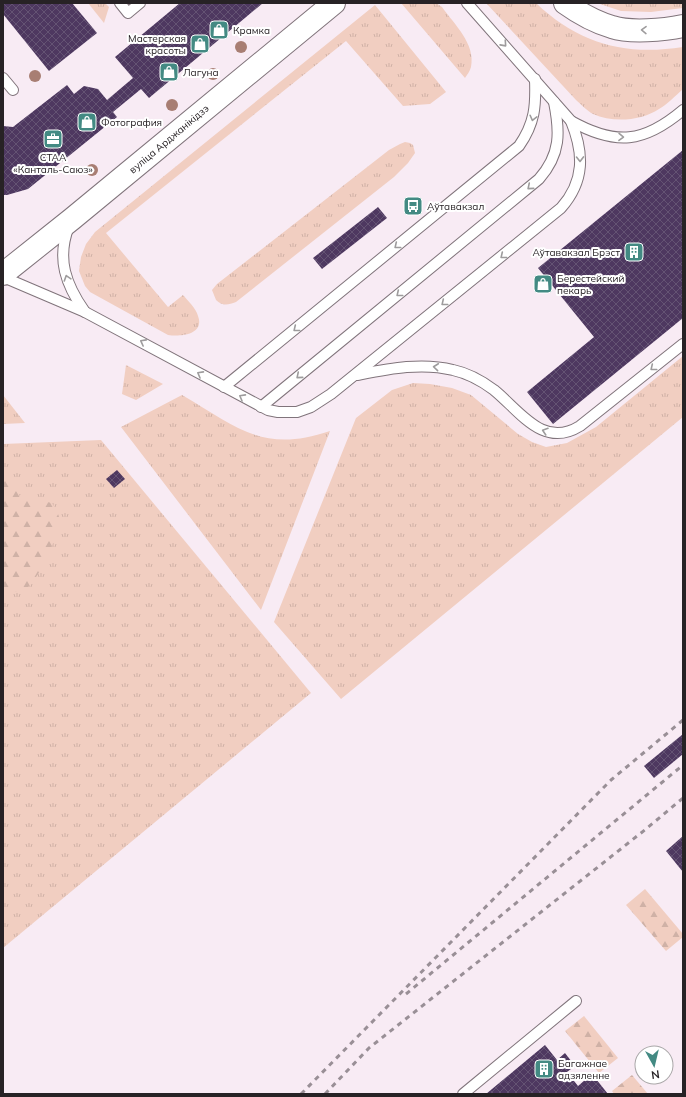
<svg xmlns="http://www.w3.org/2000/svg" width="686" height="1097" viewBox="0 0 686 1097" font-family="Mulish,sans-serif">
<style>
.grass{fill:url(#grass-tufts)}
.forest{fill:url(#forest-firs)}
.building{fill:url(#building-cross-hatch)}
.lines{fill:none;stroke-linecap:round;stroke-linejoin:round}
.lane-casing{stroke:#80747b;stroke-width:12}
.secondary-casing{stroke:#80747b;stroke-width:24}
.primary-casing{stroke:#80747b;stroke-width:24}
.lane{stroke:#fff;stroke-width:10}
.secondary{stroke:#fff;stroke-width:22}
.primary{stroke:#fff;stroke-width:22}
.rail{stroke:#998f96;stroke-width:3;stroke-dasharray:5 5;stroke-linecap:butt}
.tree{fill:#a87e73}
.oneway{stroke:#9e9c9d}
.labels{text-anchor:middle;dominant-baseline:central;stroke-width:4;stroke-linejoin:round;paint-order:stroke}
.poi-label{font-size:10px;fill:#272225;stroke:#fff;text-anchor:start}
.street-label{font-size:10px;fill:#272225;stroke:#fff}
</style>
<defs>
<pattern id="grass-tufts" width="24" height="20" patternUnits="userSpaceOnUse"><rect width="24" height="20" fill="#f1cec1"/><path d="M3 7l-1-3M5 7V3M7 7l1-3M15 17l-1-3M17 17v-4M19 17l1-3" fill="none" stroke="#cfb1a6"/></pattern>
<pattern id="forest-firs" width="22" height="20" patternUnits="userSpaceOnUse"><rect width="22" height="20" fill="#f1cec1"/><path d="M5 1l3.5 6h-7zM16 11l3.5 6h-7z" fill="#cfb1a6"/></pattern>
<pattern id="building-cross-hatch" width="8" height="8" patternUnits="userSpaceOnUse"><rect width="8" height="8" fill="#4e3860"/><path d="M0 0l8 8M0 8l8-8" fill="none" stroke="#645373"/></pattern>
</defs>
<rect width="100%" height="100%" fill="#f8ebf4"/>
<g class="grass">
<path d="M88,3h17l4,4 -5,16z"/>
<path d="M401,3h35l6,4c12,17 34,37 29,60 -1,4 -4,8 -6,11z"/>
<path d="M486,3h50c43,41 89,53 147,44v42c-8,7 -15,15 -24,20 -18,12 -46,14 -66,5 -6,-3 -12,-10 -17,-14z"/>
<path d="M597,3h86v5l-32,4 -30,-1z"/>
<path d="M375,5l71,87 -16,12 -27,2 -57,-65 -240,192 62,74 15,-12c5,6 13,13 15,21 7,19 -18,21 -30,19l-78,-43 -5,-6 -6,-15 2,-14 5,-13 9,-12z"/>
<path d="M405,142l5,1 3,2 2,8 -7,10 -14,14 -158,125c-8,3 -14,4 -20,-2l-4,-10 5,-6 172,-134 11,-6z"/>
<path d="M683,356v61l-342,282 -67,-77 82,-204 36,-28 21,-7 17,1 22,4 19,7 47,39 14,8 14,5 21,-4 29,-16z"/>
<path d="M126,365l37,19 -27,16 -14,-6z"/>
<path d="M3,395l22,28 -22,1z"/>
<path d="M182,395c55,32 81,59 148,36l-69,179 -140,-183z"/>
<path d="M101,440l210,253 -308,255v-504z"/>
</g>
<g class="forest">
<path d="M3,473l17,23 32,7c2,4 6,9 7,14 1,16 -20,64 -34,72 -6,3 -16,3 -22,2z"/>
<path d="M645,889l38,45v3l-17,14 -40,-46z"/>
<path d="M584,1016l34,42 -19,15 -34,-42z"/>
<path d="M632,1075l16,19h-34l-2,-3z"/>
</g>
<g class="building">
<path d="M3,3h69l25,30 -48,38 -46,-57z"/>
<path d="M180,3h83l-114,95 -8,-9 -28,23 4,5 -89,72 -21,6h-4v-69l10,1 54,-42 7,9 10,-8 14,3 9,11 26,-22 -18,-21z"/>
<path d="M683,150v168l-130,106 -26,-32 67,-55 -56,-69z"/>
<path d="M378,207l9,11 -65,51 -9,-11z"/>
<path d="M117,470l8,9 -11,9 -8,-9z"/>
<path d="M683,734v20l-29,24 -10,-12z"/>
<path d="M683,836v36l-17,-21z"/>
<path d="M545,1045l12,15 8,-7 10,13 -8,6 11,14 14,-12 16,20h-122z"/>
</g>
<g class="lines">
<g class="lane-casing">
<g id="lane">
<path d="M120,3l8,10 12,-10"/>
<path d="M467,3l104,118c45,25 73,22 112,-11"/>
<path d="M3,78l10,12"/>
<path d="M69,226c-13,33 -3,59 16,86"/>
<path d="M3,277l82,35 183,98 10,2h19l14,-5 20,-13 230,-186c24,-27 23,-55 10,-87"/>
<path d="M357,375c31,-6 64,-13 96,-5 14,3 29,11 41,20 26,21 49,59 86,36l103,-82"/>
<path d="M224,387l295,-241c16,-23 17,-40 16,-67"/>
<path d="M261,407l278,-228c22,-25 21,-47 15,-77"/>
<path d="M463,1094l113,-93"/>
</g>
</g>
<g class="secondary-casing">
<path id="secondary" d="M3,274l69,-55 262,-216"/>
</g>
<g class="primary-casing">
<path id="primary" d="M565,3c14,10 30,19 47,24 18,6 52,3 71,-1"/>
</g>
<use href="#lane" class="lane"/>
<use href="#secondary" class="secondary"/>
<use href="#primary" class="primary"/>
<g class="rail">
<path d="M406,994l277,-229"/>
<path d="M301,1094l310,-314 72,-60"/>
<path d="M325,1094l44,-46 277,-219 37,-31"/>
</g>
</g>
<g class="tree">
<circle cx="241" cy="47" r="6"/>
<circle cx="213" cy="74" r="6"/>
<circle cx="35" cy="76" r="6"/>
<circle cx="172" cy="105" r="6"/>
<circle cx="92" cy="170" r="6"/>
</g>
<defs><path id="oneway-chevron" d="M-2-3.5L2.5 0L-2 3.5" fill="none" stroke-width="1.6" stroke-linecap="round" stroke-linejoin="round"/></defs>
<g class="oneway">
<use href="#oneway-chevron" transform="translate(644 30) rotate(-179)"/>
<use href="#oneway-chevron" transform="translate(504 44) rotate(48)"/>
<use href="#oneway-chevron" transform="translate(533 118) rotate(104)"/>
<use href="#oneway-chevron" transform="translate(621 137) rotate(1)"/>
<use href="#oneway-chevron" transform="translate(580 159) rotate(89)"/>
<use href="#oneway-chevron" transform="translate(530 187) rotate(140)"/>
<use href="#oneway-chevron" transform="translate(397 246) rotate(141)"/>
<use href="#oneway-chevron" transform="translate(503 256) rotate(141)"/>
<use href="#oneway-chevron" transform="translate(67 278) rotate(-108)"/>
<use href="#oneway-chevron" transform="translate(399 294) rotate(141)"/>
<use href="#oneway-chevron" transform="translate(444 303) rotate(141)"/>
<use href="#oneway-chevron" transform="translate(296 329) rotate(141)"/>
<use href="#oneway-chevron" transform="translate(143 342) rotate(-152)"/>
<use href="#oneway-chevron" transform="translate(436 367) rotate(-174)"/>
<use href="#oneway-chevron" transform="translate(653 368) rotate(141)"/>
<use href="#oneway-chevron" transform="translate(200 374) rotate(-151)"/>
<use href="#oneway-chevron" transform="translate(299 376) rotate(140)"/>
<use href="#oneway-chevron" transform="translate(242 397) rotate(-151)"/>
<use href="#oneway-chevron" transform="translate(545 431) rotate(-162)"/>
</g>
<defs>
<g id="shop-square" transform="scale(1)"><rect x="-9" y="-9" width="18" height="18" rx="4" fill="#438a83" stroke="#fff"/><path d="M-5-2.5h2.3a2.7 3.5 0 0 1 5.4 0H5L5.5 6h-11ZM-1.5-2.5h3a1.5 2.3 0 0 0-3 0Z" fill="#fff"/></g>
<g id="office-square" transform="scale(1)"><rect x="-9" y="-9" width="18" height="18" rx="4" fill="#438a83" stroke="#fff"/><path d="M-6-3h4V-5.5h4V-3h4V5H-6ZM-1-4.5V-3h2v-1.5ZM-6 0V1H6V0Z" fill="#fff"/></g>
<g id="bus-square" transform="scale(1)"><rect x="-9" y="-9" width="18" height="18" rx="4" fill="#438a83" stroke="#fff"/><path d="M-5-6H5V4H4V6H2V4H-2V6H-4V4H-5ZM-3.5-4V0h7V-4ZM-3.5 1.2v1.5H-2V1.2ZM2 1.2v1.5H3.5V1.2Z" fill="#fff"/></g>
<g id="building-square" transform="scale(1)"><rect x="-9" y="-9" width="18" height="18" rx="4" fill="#438a83" stroke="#fff"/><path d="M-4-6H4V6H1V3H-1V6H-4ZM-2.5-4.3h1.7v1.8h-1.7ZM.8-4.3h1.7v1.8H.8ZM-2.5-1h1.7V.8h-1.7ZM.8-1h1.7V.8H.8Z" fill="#fff"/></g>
</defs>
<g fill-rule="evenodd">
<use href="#shop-square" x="219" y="30"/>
<use href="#shop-square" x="200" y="44"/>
<use href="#shop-square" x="169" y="72"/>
<use href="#shop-square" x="87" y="122"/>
<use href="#office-square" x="53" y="139"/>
<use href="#bus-square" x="413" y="206"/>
<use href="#building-square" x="634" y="252"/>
<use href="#shop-square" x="543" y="284"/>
<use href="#building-square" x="544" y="1069"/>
</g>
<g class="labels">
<g class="poi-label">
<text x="233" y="30">Крамка</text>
<text x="186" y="38" text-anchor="end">Мастерская<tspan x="186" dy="12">красоты</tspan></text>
<text x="183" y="72">Лагуна</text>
<text x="101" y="122">Фотография</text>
<text x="53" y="157" text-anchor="middle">СТАА<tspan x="53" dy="12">«Канталь-Саюз»</tspan></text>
<text x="427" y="206">Аўтавакзал</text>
<text x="620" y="252" text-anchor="end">Аўтавакзал Брэст</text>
<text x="557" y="278">Берестейский<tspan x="557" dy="12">пекарь</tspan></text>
<text x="558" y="1063">Багажнае<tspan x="558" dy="12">адзяленне</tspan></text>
</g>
<g class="street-label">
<text transform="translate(169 139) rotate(-40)">вуліца Арджанікідзэ</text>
</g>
</g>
<rect width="686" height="1097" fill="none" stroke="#272225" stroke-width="8"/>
<g transform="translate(654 1065) rotate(172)"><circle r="19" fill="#ffffff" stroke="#a9a7a8"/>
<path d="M0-3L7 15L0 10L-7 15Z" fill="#438a83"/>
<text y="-6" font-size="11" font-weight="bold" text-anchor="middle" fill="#272225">N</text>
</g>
</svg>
